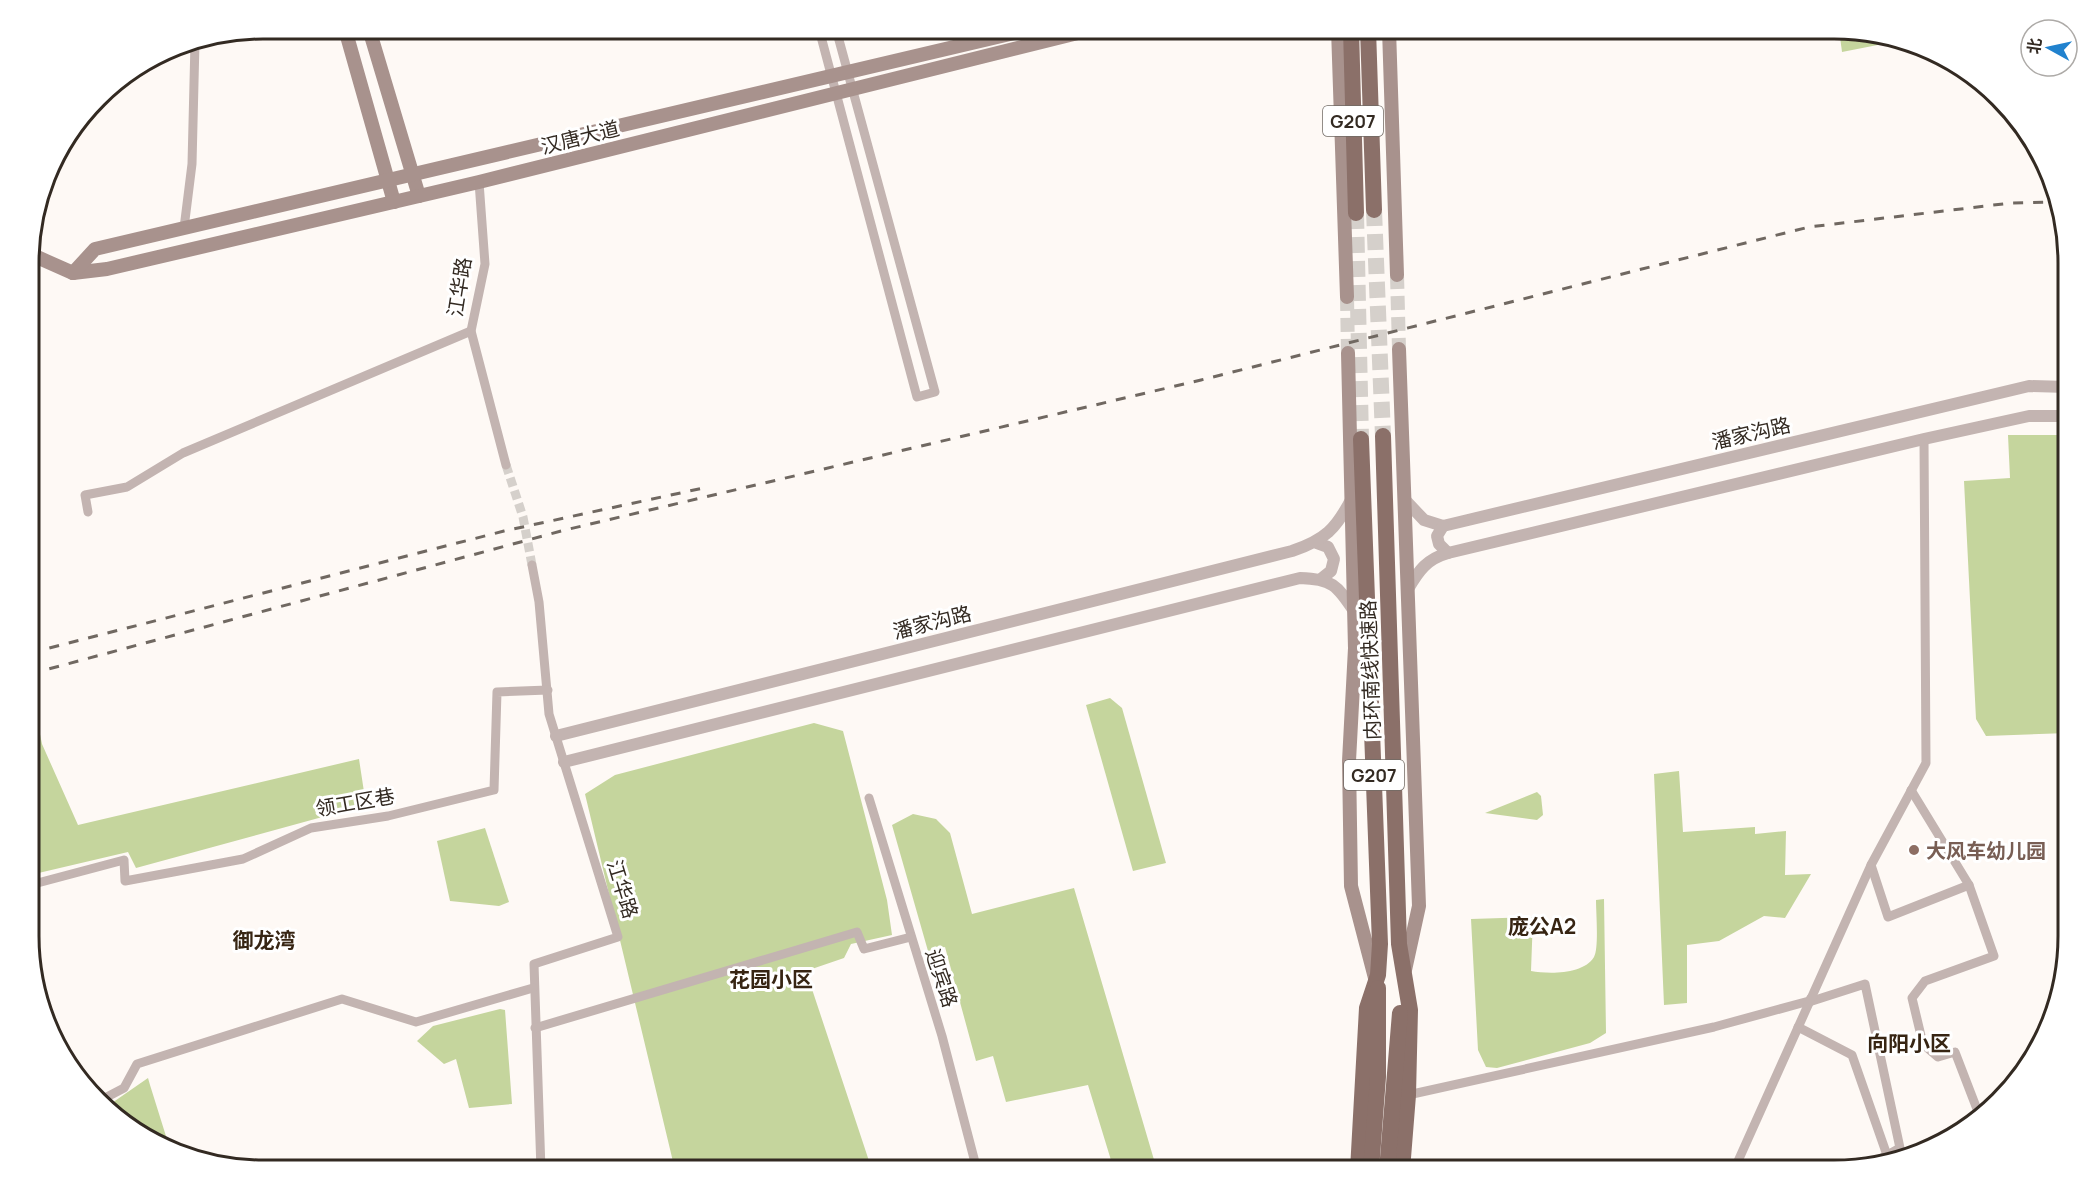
<svg xmlns="http://www.w3.org/2000/svg" width="2097" height="1199" viewBox="0 0 2097 1199" font-family="Manrope,'Noto Sans SC',sans-serif">
<style>
.green{fill:#c5d59d}
.lines{fill:none;stroke-linecap:round;stroke-linejoin:round}
.minor-tunnel{stroke:#d5d0cb;stroke-width:9;stroke-dasharray:9 4.5;stroke-linecap:butt}
.secondary-tunnel{stroke:#d5d0cb;stroke-width:14;stroke-dasharray:14 7;stroke-linecap:butt}
.trunk-tunnel{stroke:#d5d0cb;stroke-width:16;stroke-dasharray:16 8;stroke-linecap:butt}
.minor{stroke:#c3b4b1;stroke-width:9}
.tertiary{stroke:#c3b4b1;stroke-width:12}
.secondary{stroke:#a8928d;stroke-width:14}
.trunk{stroke:#8b7069;stroke-width:16}
.rail{stroke:#706861;stroke-width:3;stroke-dasharray:10 10;stroke-linecap:butt}
.education-dot{fill:#8d6e63;stroke:#fff;stroke-width:2}
.labels{text-anchor:middle;dominant-baseline:central;stroke-width:6;stroke-linejoin:round;paint-order:stroke}
.shield{fill:#fff;stroke:#706a64;stroke-width:1.5}
.shield-label{font-size:18px;font-weight:bold;fill:#332a22}
.street-label{font-size:20px;fill:#332a22;stroke:#fff}
.education-label{font-size:20px;font-weight:bold;fill:#785e54;stroke:#fff;text-anchor:start}
.neighbourhood-label{font-size:21px;font-weight:bold;fill:#372513;stroke:#fff}
.rim{fill:none;stroke:#332a22;stroke-width:3}
</style>
<rect width="100%" height="100%" fill="#fef9f5"/>
<g class="green">
<path d="M1839,29l56,8 8,3 -61,12z"/>
<path d="M2008,435h60v298l-82,3 -10,-17 -12,-238 46,-3z"/>
<path d="M1110,698l12,10 44,155 -33,8 -47,-166z"/>
<path d="M34,705l8,39 36,81 281,-66 7,46 -230,63 -8,-16 -98,23v-168z"/>
<path d="M814,723l29,8 44,169 5,35 -41,9 -7,14 -38,13 66,199h-197l-90,-376 30,-19z"/>
<path d="M1679,771l4,61 72,-5v7l31,-3 -1,44 26,-1 -26,44 -21,-2 -45,25 -32,4v58l-23,2 -10,-231z"/>
<path d="M1537,792l4,4 2,19 -6,5 -52,-7z"/>
<path d="M913,814l23,5 14,14 22,81 102,-26 83,282h-43l-26,-85 -82,17 -13,-46 -17,5 -31,-114 -17,4 -36,-126z"/>
<path d="M485,828l24,74 -10,4 -49,-5 -13,-60z"/>
<path d="M1604,899l2,134 -16,10 -93,25 -11,-1 -8,-17 -7,-131 62,-2 -2,54c17,3 52,4 63,-14 5,-9 2,-44 2,-57z"/>
<path d="M500,1009l5,1 7,94 -43,4 -13,-49 -12,5 -27,-23 16,-15z"/>
<path d="M148,1078l2,7 20,64 -24,-10 -37,-34z"/>
</g>
<g class="lines">
<path class="minor-tunnel" d="M506,465l17,52 9,48"/>
<g class="secondary-tunnel">
<path d="M1397,275l2,74"/>
<path d="M1347,297l1,56"/>
</g>
<g class="trunk-tunnel">
<path d="M1374,210l9,226"/>
<path d="M1356,213l5,226"/>
</g>
<g class="minor">
<path d="M819,29l98,368 18,-5 -99,-363"/>
<path d="M479,182l6,82 -14,67 35,134"/>
<path d="M184,228l8,-64 3,-122"/>
<path d="M88,512l-3,-17 42,-8 56,-34 288,-122"/>
<path d="M532,565l7,37 10,112 69,223 -84,27 7,206"/>
<path d="M1911,790l58,95 25,71 -69,25 -13,17 11,46 15,13 17,-5 25,65"/>
<path d="M869,798l73,238 35,134"/>
<path d="M1871,865l17,52 81,-32"/>
<path d="M30,885l94,-25 1,21 118,-22 68,-31 77,-12 106,-26 3,-98 51,-2"/>
<path d="M1809,1002l56,-18 35,164 -25,14"/>
<path d="M1798,1027l54,28 36,103"/>
<path d="M535,1028l322,-96 7,17 47,-12"/>
<path d="M1408,1095l306,-68 95,-26 2,-3"/>
<path d="M103,1099l21,-11 13,-24 205,-65 74,23 117,-34"/>
<path d="M1734,1170l137,-305 55,-102 -2,-324"/>
</g>
<g class="tertiary">
<path d="M1405,500l19,20 19,6 586,-140 39,1"/>
<path d="M1443,526l-6,10 2,8 9,9"/>
<path d="M1317,543l11,4 6,12 -3,12 -10,8"/>
<path d="M1408,589c11,-19 19,-30 40,-36l476,-114 105,-23h39"/>
<path d="M556,736l736,-185c33,-11 44,-22 60,-53"/>
<path d="M564,762l736,-184c32,1 37,7 54,33"/>
</g>
<g class="secondary">
<path d="M345,29l49,173"/>
<path d="M369,29l50,167"/>
<path d="M1338,29l9,268"/>
<path d="M1389,29l8,246"/>
<path d="M30,257h7l36,16 34,-4 372,-87 615,-153"/>
<path d="M73,273l22,-24 936,-220"/>
<path d="M1399,349l20,557 -14,64"/>
<path d="M1348,353l7,295 -6,113 2,125 24,92"/>
</g>
<g class="trunk">
<path d="M1351,29l5,184"/>
<path d="M1368,29l6,181"/>
<path d="M1383,436l16,508 11,66 -2,85 -6,75"/>
<path d="M1358,1170l9,-162 11,-33 2,-31 -19,-505"/>
<path d="M1371,1170l7,-93v-89"/>
<path d="M1387,1170l13,-157"/>
</g>
<g class="rail">
<path d="M30,653l474,-122 204,-44"/>
<path d="M30,674l535,-144 636,-150 608,-153 202,-24 43,-1"/>
</g>
</g>
<circle class="education-dot" cx="1914" cy="850" r="6"/>
<g class="labels">
<g class="shield">
<rect x="1323" y="106" width="60" height="30" rx="4.5"/>
<rect x="1344" y="760" width="60" height="30" rx="4.5"/>
</g>
<g class="shield-label">
<text x="1353" y="121">G207</text>
<text x="1374" y="775">G207</text>
</g>
<g class="street-label">
<text transform="translate(580 137) rotate(-14)">汉唐大道</text>
<text transform="translate(459 287) rotate(-81)">江华路</text>
<text transform="translate(1751 433) rotate(-13)">潘家沟路</text>
<text transform="translate(932 622) rotate(-14)">潘家沟路</text>
<text transform="translate(1370 670) rotate(-92)">内环南线快速路</text>
<text transform="translate(355 802) rotate(-10)">领工区巷</text>
<text transform="translate(623 889) rotate(73)">江华路</text>
<text transform="translate(942 978) rotate(72)">迎宾路</text>
</g>
<g class="education-label">
<text x="1926" y="850">大风车幼儿园</text>
</g>
<g class="neighbourhood-label">
<text x="1542" y="926">庞公A2</text>
<text x="264" y="940">御龙湾</text>
<text x="771" y="979">花园小区</text>
<text x="1909" y="1043">向阳小区</text>
</g>
</g>
<path d="M0 0H2097V1199H0ZM263 39H1834A224 224 0 0 1 2058 263V936A224 224 0 0 1 1834 1160H263A224 224 0 0 1 39 936V263A224 224 0 0 1 263 39Z" fill="#fff" fill-rule="evenodd"/>
<path class="rim" d="M263 39H1834A224 224 0 0 1 2058 263V936A224 224 0 0 1 1834 1160H263A224 224 0 0 1 39 936V263A224 224 0 0 1 263 39Z"/>
<g transform="translate(2049 48) rotate(278)"><circle r="28" fill="#ffffff" stroke="#adaaa7" stroke-width="1.5"/>
<path d="M0-4.5L10 22L0 15L-10 22Z" fill="#2182ce"/>
<text y="-9" font-size="16" font-weight="bold" text-anchor="middle" fill="#332a22">北</text>
</g>
</svg>
